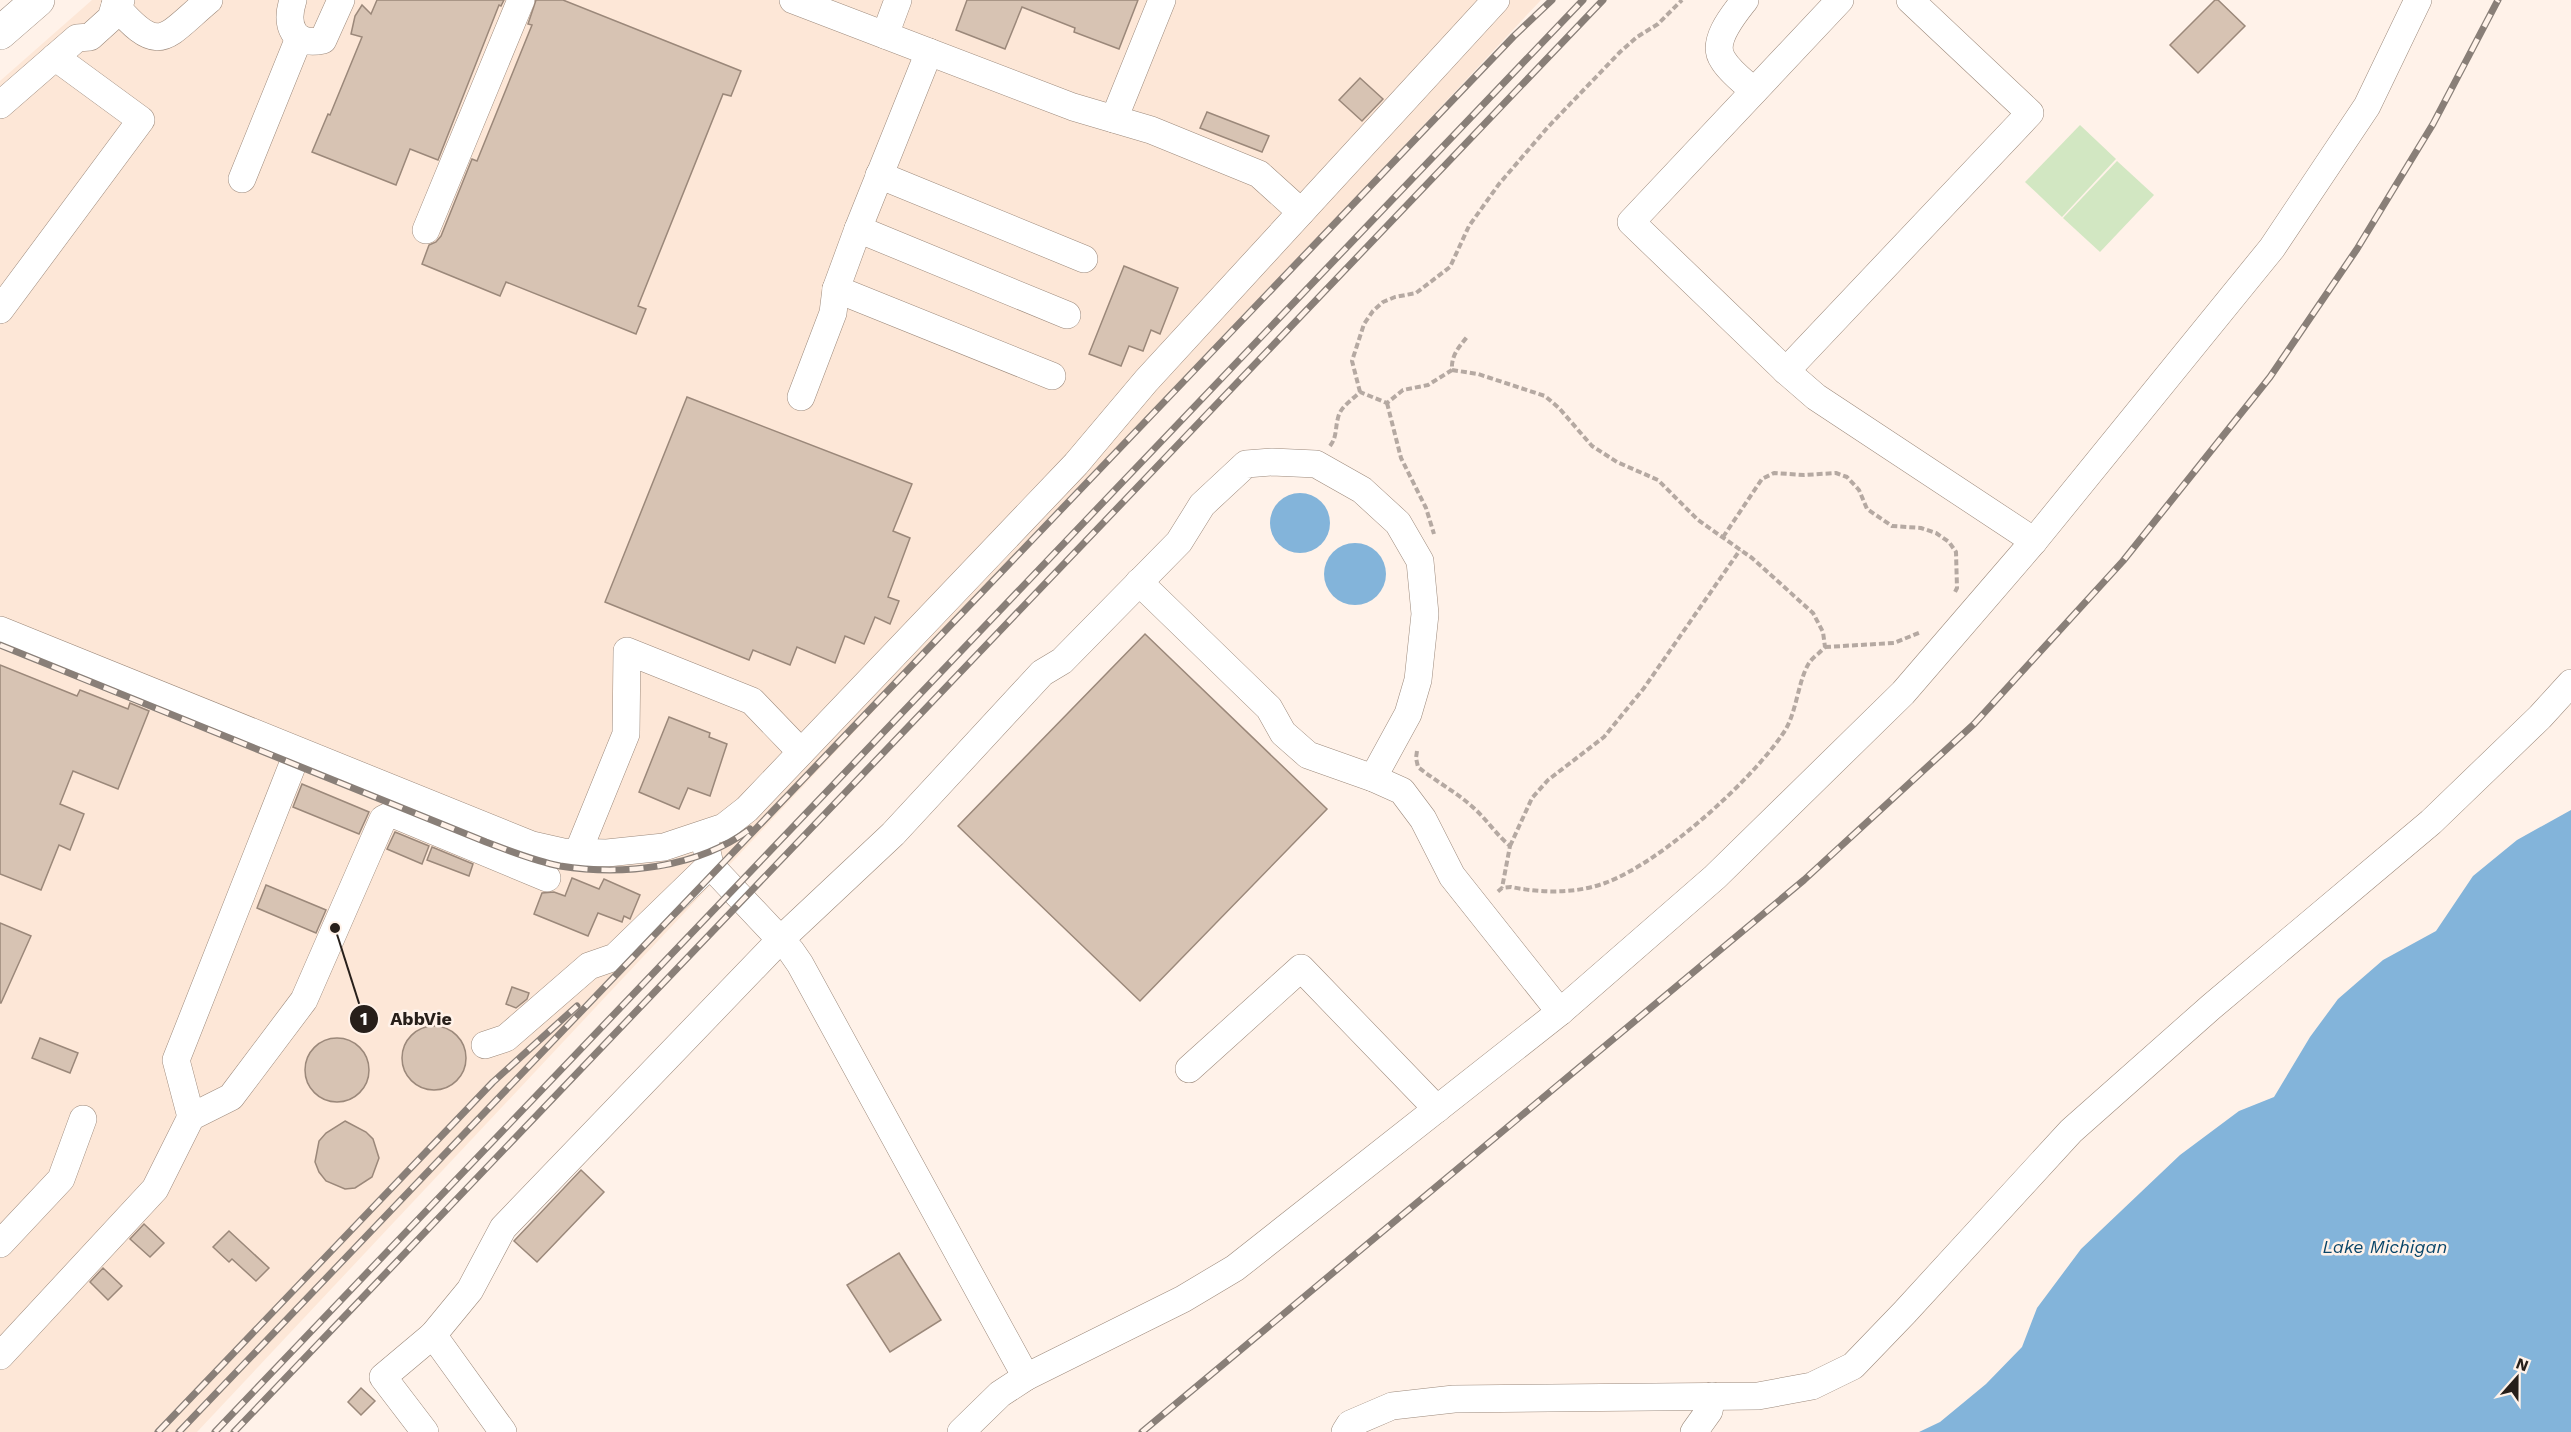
<svg xmlns="http://www.w3.org/2000/svg" width="2571" height="1432" viewBox="0 0 2571 1432" font-family="'Work Sans',sans-serif">
<style>
.built{fill:#fde7d7}
.green{fill:#d2e7c2}
.water{fill:#83b4da}
.building{fill:#d7c3b3;stroke:#9b887a;stroke-width:1.5}
.lines{fill:none;stroke-linecap:round;stroke-linejoin:round}
.minor-casing{stroke:#9c897b;stroke-width:28}
.highway-casing{stroke:#9c897b;stroke-width:34}
.path{stroke:#b5a9a2;stroke-width:4;stroke-dasharray:6 3;stroke-linecap:butt}
.minor{stroke:#fff;stroke-width:27}
.highway{stroke:#fff;stroke-width:33}
.rail-casing{stroke:#897f78;stroke-width:7}
.rail{stroke:#fff2e9;stroke-width:4.5;stroke-dasharray:14;stroke-linecap:butt}
.labels{text-anchor:middle;dominant-baseline:central;stroke-width:5;stroke-linejoin:round;paint-order:stroke}
.water-label{font-size:18px;font-style:italic;fill:#084569;stroke:#fff2e9}
.leader{fill:none;stroke:#271f1a;stroke-width:2}
.callout-dot{fill:#271f1a;stroke:#fff2e9;stroke-width:2}
.mark-label{font-size:18px;text-anchor:middle;font-weight:bold;fill:#fff}
.callout-label{font-size:18px;text-anchor:middle;font-weight:bold;fill:#271f1a;stroke:#fff2e9;stroke-width:5;stroke-linejoin:round;paint-order:stroke}
</style>
<rect width="100%" height="100%" fill="#fff2e9"/>
<path class="built" d="M92,0h1449l-1344,1432h-197v-1351z"/>
<g class="green">
<path d="M2080,125l36,34 -54,58 -37,-35z"/>
<path d="M2117,161l37,34 -54,57 -37,-34z"/>
</g>
<g class="water">
<circle cx="1300" cy="523" r="30"/>
<circle cx="1355" cy="574" r="31"/>
<path d="M2571,810v622h-652l21,-10 46,-38 36,-37 15,-39 44,-59 99,-94 59,-44 35,-14 36,-60 28,-38 45,-39 53,-29 37,-55 44,-36z"/>
</g>
<g class="building">
<path d="M377,0h127l-3,6 -2,-1 -61,155 -28,-11 -14,36 -84,-33 16,-38 2,1 32,-78 -11,-3 4,-18 7,-11 9,9z"/>
<path d="M536,0h27l178,71 -10,25 -8,-2 -85,212 8,3 -10,25 -130,-52 -6,14 -78,-32 7,-19 7,-3 5,-6 31,-77 5,2 55,-136 -4,-1z"/>
<path d="M967,0h171l-19,49 -45,-17 1,-4 -53,-21 -17,42 -49,-19z"/>
<path d="M2215,0h3l27,26 -47,47 -28,-28z"/>
<path d="M1360,78l23,21 -21,22 -23,-21z"/>
<path d="M1207,112l62,24 -7,16 -62,-24z"/>
<path d="M1124,266l54,22 -18,46 -9,-4 -8,21 -14,-5 -8,20 -32,-12z"/>
<path d="M687,397l225,87 -19,47 17,7 -22,59 11,4 -9,23 -15,-7 -11,27 -19,-8 -10,27 -38,-16 -7,18 -37,-15 -4,10 -144,-58z"/>
<path d="M1145,634l182,175 -187,192 -182,-175z"/>
<path d="M0,665l77,31 3,-6 48,19 2,-6 19,8 -31,78 -45,-18 -13,33 24,10 -14,36 -11,-5 -18,45 -41,-16z"/>
<path d="M669,717l41,16 -1,4 18,7 -17,52 -22,-8 -9,21 -40,-17z"/>
<path d="M302,784l67,28 -10,22 -66,-27z"/>
<path d="M395,832l34,14 -7,18 -35,-15z"/>
<path d="M432,847l41,17 -4,12 -42,-16z"/>
<path d="M572,878l27,11 5,-10 36,16 -10,24 -6,-3 -2,6 -24,-9 -10,23 -54,-22 8,-21 12,-1 11,4z"/>
<path d="M266,885l60,25 -10,23 -59,-25z"/>
<path d="M0,923l31,13 -30,67h-1z"/>
<path d="M512,987l17,6 -2,6 -11,9 -10,-4z"/>
<circle cx="434" cy="1058" r="32"/>
<path d="M40,1038l38,15 -8,20 -38,-15z"/>
<circle cx="337" cy="1070" r="32"/>
<path d="M345,1121l21,11 7,7 6,19 -7,19 -17,11 -10,1 -19,-8 -7,-9 -4,-10 4,-21 7,-8z"/>
<path d="M581,1170l23,22 -67,70 -23,-21z"/>
<path d="M144,1224l20,19 -14,14 -20,-18z"/>
<path d="M229,1231l40,37 -13,13 -24,-22 -3,3 -16,-15z"/>
<path d="M899,1253l42,67 -51,32 -43,-67z"/>
<path d="M103,1268l19,18 -14,14 -18,-18z"/>
<path d="M361,1388l14,13 -14,14 -13,-13z"/>
</g>
<g class="lines">
<g class="minor-casing">
<g id="minor">
<path d="M293,0c-8,25 0,47 30,40l18,-40"/>
<path d="M793,0l280,107 78,23 108,44 42,38"/>
<path d="M1745,0c-11,14 -35,42 -22,60 7,12 21,22 31,31"/>
<path d="M1840,0l-209,222 155,149 30,26 218,144"/>
<path d="M115,5c45,52 49,33 94,-5"/>
<path d="M885,35l13,-35"/>
<path d="M0,105l77,-67 13,-1 21,-19 4,-13 6,-5"/>
<path d="M1114,119l48,-119"/>
<path d="M879,175l205,84"/>
<path d="M242,179l57,-141"/>
<path d="M858,229l209,86"/>
<path d="M426,230l95,-230"/>
<path d="M836,289l216,87"/>
<path d="M0,310l141,-190 -86,-63"/>
<path d="M1786,371l244,-258 -120,-113"/>
<path d="M801,397l32,-84 3,-24 22,-60 71,-177"/>
<path d="M1139,582l130,126 14,25 25,22 65,23 29,13 21,28 29,57 108,136"/>
<path d="M0,630l532,215 31,7 44,1 57,-6 60,-20 23,-18 329,-345 70,-83 350,-381"/>
<path d="M578,852l48,-118 1,-83 125,50 49,51"/>
<path d="M710,865l81,86 9,13 226,413"/>
<path d="M485,1045l21,-7 83,-72 26,-9 95,-92 -4,-18"/>
<path d="M1189,1069l112,-101 136,141"/>
<path d="M191,1117l-15,-57 122,-309"/>
<path d="M0,1244l61,-65 22,-60"/>
<path d="M433,1335l70,97"/>
<path d="M0,1356l155,-167 36,-72 40,-20 73,-97 79,-181 10,-5 154,64"/>
<path d="M425,1432l-42,-55 50,-42 37,-45 33,-62 277,-288 113,-106 149,-161 20,-12 117,-119 23,-37 44,-41 26,-2 44,2 46,26 36,33 22,38 5,53 -7,66 -10,34 -35,64"/>
<path d="M961,1432l39,-38 26,-17 157,-78 52,-31 325,-256 155,-135 188,-184 131,-152 238,-293 95,-142 51,-106"/>
<path d="M1345,1432l5,-8 42,-18 62,-7 304,-3 54,-10 41,-20 52,-54 166,-181 140,-124 220,-185 109,-105 31,-34"/>
<path d="M1694,1432l15,-21 3,-15"/>
</g>
</g>
<g class="highway-casing">
<path id="highway" d="M0,33l38,-33"/>
</g>
<g class="path">
<path d="M1452,370l26,4 67,22 14,12 33,38 25,16 41,18 40,40 54,38 61,55 10,19 2,15c-4,5 -12,10 -16,16 -12,20 -12,52 -27,72 -33,48 -122,128 -177,148 -30,11 -63,10 -94,4l-9,1 -6,5"/>
<path d="M1360,392l-8,-31 12,-37 9,-13 10,-9 12,-5 21,-4 34,-26 19,-41 30,-42 49,-57 72,-75 17,-15 21,-13 24,-24"/>
<path d="M1387,403l14,55 25,50 8,26"/>
<path d="M1330,446c7,-9 5,-17 8,-28 2,-11 14,-18 22,-26l27,11 16,-13 25,-5 24,-15c-1,-14 6,-22 15,-33"/>
<path d="M1723,537l39,-58 12,-6 30,2 32,-2 11,4 12,13 8,19 25,17 29,2 15,5 13,9 7,10 1,36 -2,4"/>
<path d="M1825,647l69,-4 27,-11"/>
<path d="M1417,751l-1,7 2,9c20,16 42,27 60,45 11,11 20,24 32,34l-8,42"/>
<path d="M1510,846l22,-48 16,-18 56,-43 40,-49 96,-138"/>
</g>
<use href="#minor" class="minor"/>
<use href="#highway" class="highway"/>
<g class="rail-casing">
<g id="rail">
<path d="M0,645l486,197c24,9 49,19 74,24 63,10 138,2 190,-37"/>
<path d="M158,1432l335,-350 84,-76"/>
<path d="M179,1432l1335,-1396 38,-36"/>
<path d="M215,1432l1368,-1432"/>
<path d="M234,1432l1369,-1432"/>
<path d="M1142,1432l662,-552 170,-156 149,-163 147,-184 87,-128 76,-125 65,-124"/>
</g>
</g>
<use href="#rail" class="rail"/>
</g>
<g class="labels">
<g class="water-label">
<text x="2385" y="1246">Lake Michigan</text>
</g>
</g>
<path class="leader" d="M335 928L364 1019"/>
<g class="callout-dot">
<circle cx="335" cy="928" r="6"/>
<circle cx="364" cy="1019" r="15"/>
</g>
<g class="mark-label">
<text x="364" y="1025">1</text>
</g>
<g class="callout-label">
<text x="421" y="1025">AbbVie</text>
</g>
<g transform="translate(2517 1378) rotate(21)" stroke="#fff2e9" stroke-width="4.5" paint-order="stroke">
<path d="M0-4.5L10 22L0 15L-10 22Z" fill="#271f1a"/>
<text y="-9" font-size="16" font-weight="bold" text-anchor="middle" fill="#271f1a">N</text>
</g>
</svg>
